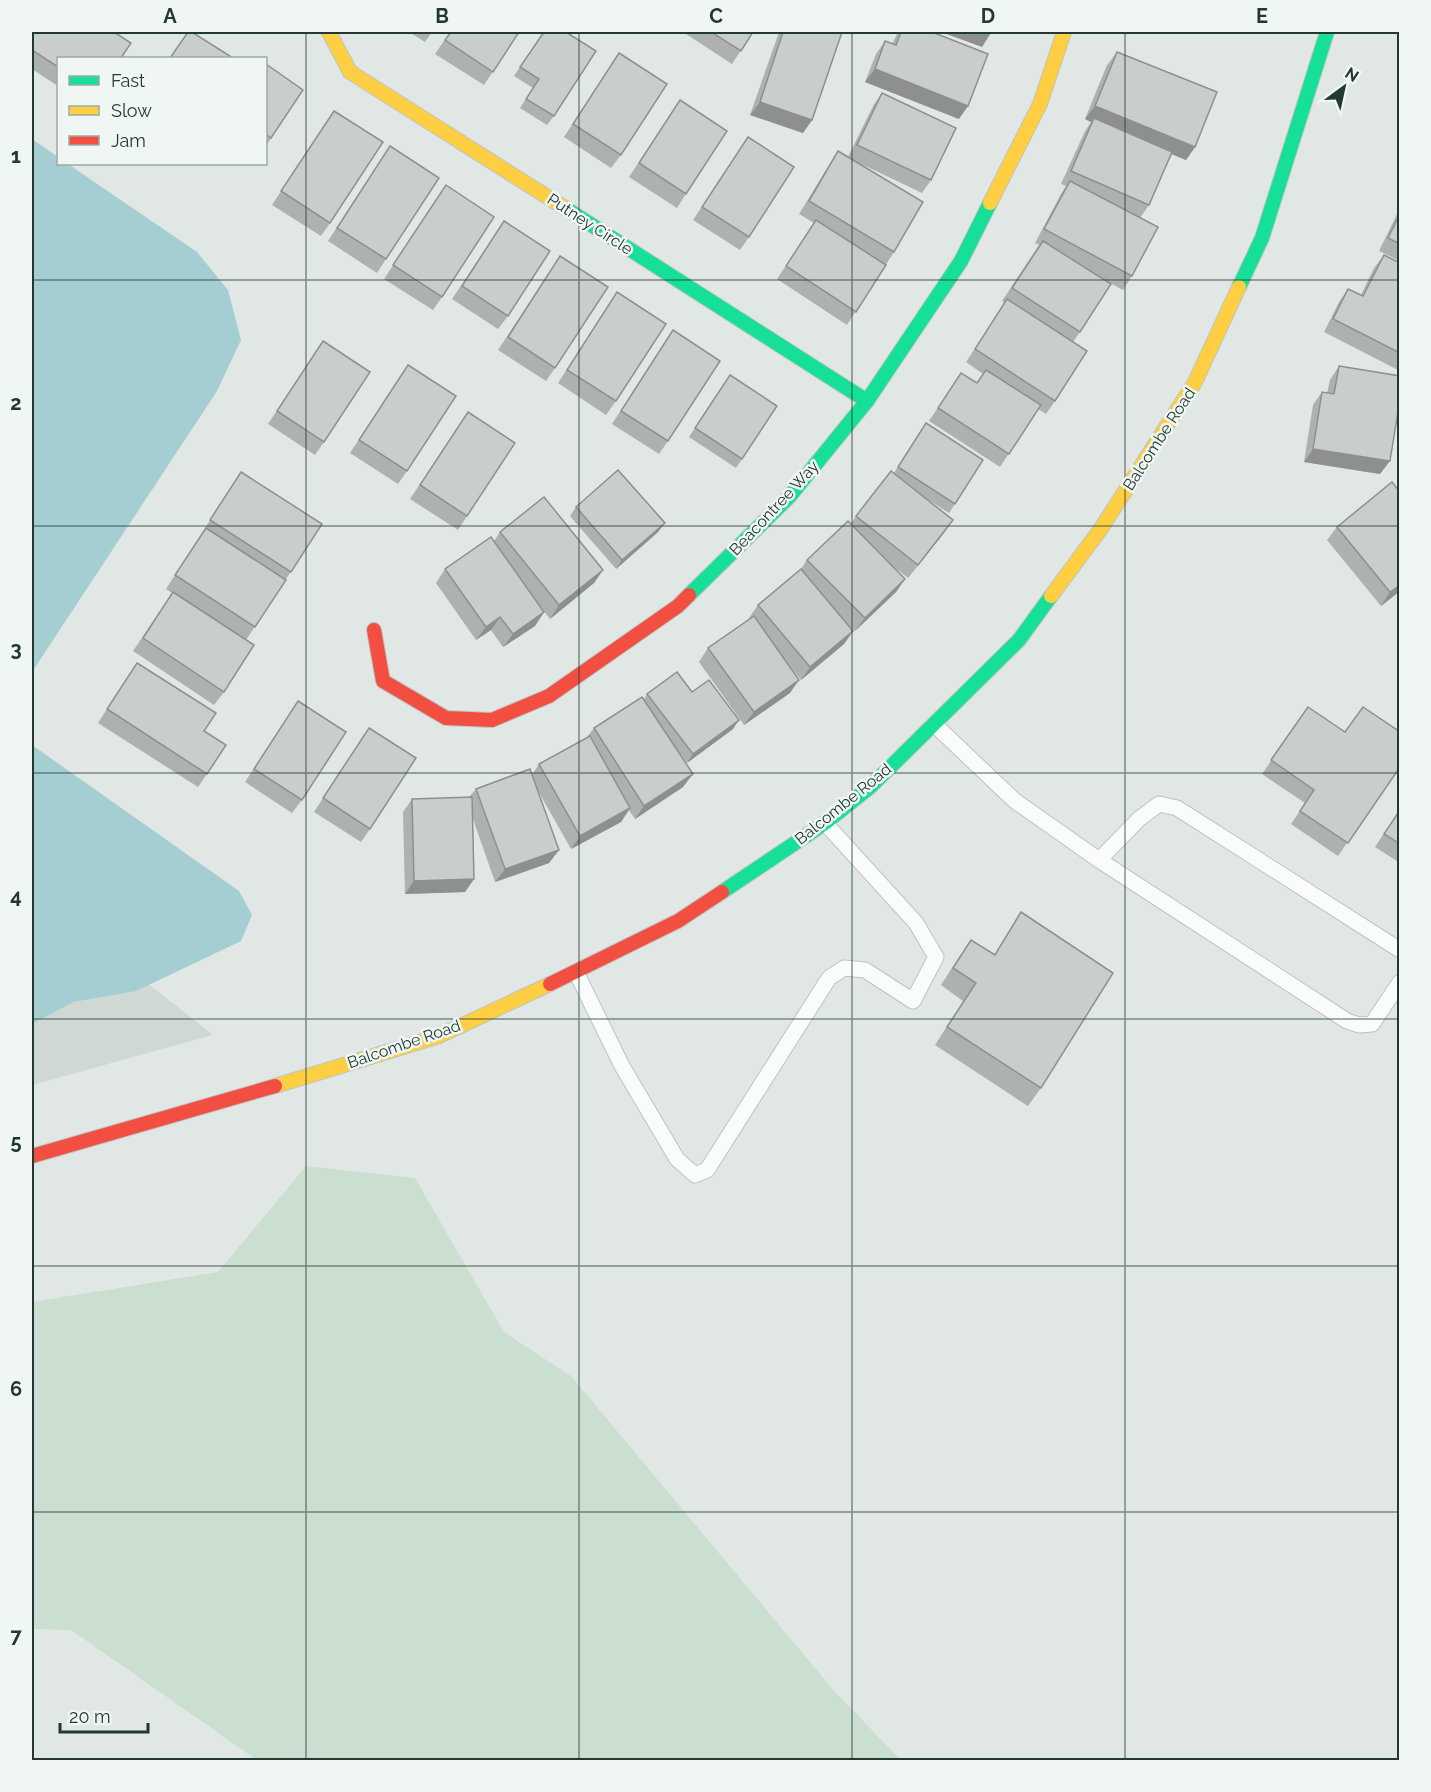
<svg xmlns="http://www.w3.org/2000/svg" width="1431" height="1792" viewBox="0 0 1431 1792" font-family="Raleway,sans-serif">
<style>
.built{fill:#d0d8d4}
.green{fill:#cbdfd1}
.water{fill:#a5ced2}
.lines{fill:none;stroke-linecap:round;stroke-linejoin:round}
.lane-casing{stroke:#bec4c1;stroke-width:17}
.fast-casing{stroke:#bec5c2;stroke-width:16}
.slow-casing{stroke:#bec5c2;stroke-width:16}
.jam-casing{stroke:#bec5c2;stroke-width:16}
.lane{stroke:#fafbfb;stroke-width:15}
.fast{stroke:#16e098;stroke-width:14}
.slow{stroke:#ffcf43;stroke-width:14}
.jam{stroke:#f24e42;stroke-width:14}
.wall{fill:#adb1af}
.shaded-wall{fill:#8d908f}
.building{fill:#c9cecc;stroke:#8d908f;stroke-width:1.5}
.grid{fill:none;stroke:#223832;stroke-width:1.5;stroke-opacity:0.55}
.labels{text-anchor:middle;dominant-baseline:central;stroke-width:5;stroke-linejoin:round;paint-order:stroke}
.street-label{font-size:16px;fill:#223832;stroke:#eff6f3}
.neatline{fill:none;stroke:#223832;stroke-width:2}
.grid-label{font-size:20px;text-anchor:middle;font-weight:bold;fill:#223832}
</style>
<rect width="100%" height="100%" fill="#e1e7e4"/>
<path class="built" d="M32,892l181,143 -181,50z"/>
<path class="green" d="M306,1166l109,12 89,154 67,44 265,317 65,67h-644l-186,-130 -39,-1v-327l186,-30z"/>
<g class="water">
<path d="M32,139l26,18v7h10l129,88 31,38 13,50 -24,51 -185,281z"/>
<path d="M32,745l207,146 13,24 -11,26 -105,50 -63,11 -41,22z"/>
</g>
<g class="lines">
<g class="lane-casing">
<g id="lane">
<path d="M935,725l80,76 84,59 248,161 12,4 13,-1 28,-42"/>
<path d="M1099,860l40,-41 20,-15 18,4 223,142"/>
<path d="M576,972l46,94 55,93 18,16 12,-5 122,-192 15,-10 21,2 48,31 23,-44 -20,-34 -91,-100"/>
</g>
</g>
<g class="fast-casing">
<g id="fast">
<path d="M565,208l302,193"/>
<path d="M1239,287l23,-49 65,-206"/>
<path d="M689,595l100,-98 78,-96 94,-140 29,-58"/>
<path d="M722,892l103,-69 45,-36 149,-147 32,-44"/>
</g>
</g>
<g class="slow-casing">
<g id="slow">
<path d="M329,32l21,40 215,136"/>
<path d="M990,203l50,-99 24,-72"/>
<path d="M1051,596l49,-66 95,-148 44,-95"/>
<path d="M275,1086l164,-50 111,-52"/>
</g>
</g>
<g class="jam-casing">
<g id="jam">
<path d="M374,630l9,51 63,37 46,2 57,-24 129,-90 11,-11"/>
<path d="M550,984l128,-63 44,-29"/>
<path d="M32,1156l243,-70"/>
</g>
</g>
<use href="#lane" class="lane"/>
<use href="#fast" class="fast"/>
<use href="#slow" class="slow"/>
<use href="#jam" class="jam"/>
</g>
<g class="wall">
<path d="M32,32l26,26v28l-26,-17z"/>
<path d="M409,32h23l-7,10z"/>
<path d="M450,32h69l-35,53 -49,-31z"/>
<path d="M543,32l11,84 -7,9 -27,-17 13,-20 -19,-12z"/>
<path d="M687,32h66l-21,32 -46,-30z"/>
<path d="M779,32h63l-30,88 -9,13 -53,-18z"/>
<path d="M898,32h3l58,87 -94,-37 11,-28 9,-13 7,3z"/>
<path d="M1117,52l78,95 -9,13 -14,-6 -23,51 -9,13 -8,58 -9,14 -26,-14 -17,56 -7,10 -18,59 -9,13 -8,-5 -38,58 -71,-46 32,-48 16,10 6,-9 -17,-12 39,-59 -3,-2 37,-56 -4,-2 26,-49 5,-8 -5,-2 24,-53 6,-9 -6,-3 22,-54z"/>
<path d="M619,53l2,102 -10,13 -47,-31z"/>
<path d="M266,64l37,26 -37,56z"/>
<path d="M882,93l49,87 -9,13 -69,-33 41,92 -47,73 -70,-46 37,-56 -15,-9 30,-49 9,-14 10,6 25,-51z"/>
<path d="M680,100l6,94 -9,14 -48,-31z"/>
<path d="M334,111l-4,112 -9,13 -49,-31z"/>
<path d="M748,137l1,100 -9,13 -47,-30z"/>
<path d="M390,146l-4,113 -9,14 -49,-32z"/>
<path d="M446,185l-4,112 -9,13 -49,-31z"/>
<path d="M1400,208v53l-21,-10z"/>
<path d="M504,221l4,95 -10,13 -46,-30z"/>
<path d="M1384,255l16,8v108l-76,-39 15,-30 9,-13 13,6 13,-27z"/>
<path d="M560,256l-5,112 -9,13 -48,-31z"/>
<path d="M617,292l-1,109 -10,14 -48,-32z"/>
<path d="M673,330l-5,111 -9,13 -47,-30z"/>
<path d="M323,341l1,101 -9,13 -47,-31z"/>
<path d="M408,365l-1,106 -9,13 -48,-31z"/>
<path d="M1339,366l41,108 -76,-12 9,-57 9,-13 5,1 3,-13z"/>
<path d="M730,375l12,84 -6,9 -47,-31z"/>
<path d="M468,412l-1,104 -9,14 -48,-31z"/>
<path d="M920,432l35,72 -6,9 -25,-16 29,23 -45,58 -18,-14 15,15 -9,13 -41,39 -14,-14 12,14 -9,13 -43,36 -12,-15 1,28 -46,32 -45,-63 9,-14 42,-29 -1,-1 9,-13 43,-36 6,-9 44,-36 5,-8 38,-43z"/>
<path d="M241,472l81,52 -76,116 -22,52 -10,13 -81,-54 39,-58 -6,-4z"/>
<path d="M1400,492v99l-19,15 -54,-66 10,-13z"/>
<path d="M576,507l82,25 -42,37 -46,-53z"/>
<path d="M500,532l103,38 -9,13 -44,36 -12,-16 6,9 -9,14 -32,21 -12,-17 -15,10 -40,-57 9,-14 49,-28z"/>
<path d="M137,663l67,68 3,43 -9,13 -100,-64z"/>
<path d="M692,692l41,37 -46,34 -9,-12 5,36 -48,32 -6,-9 -8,12 -50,27 -34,-60 22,61 -10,13 -54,19 -22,-63 1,60 -9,13 -60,2 -2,-82 9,-13 57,-2 7,-8 56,-14 7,-11 48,-27 7,-9 50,-29 3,-5z"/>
<path d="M298,701l4,99 -10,13 -47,-31z"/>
<path d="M1308,707l37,25 55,35 -62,89 -47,-32 14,-21 -43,-29z"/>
<path d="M369,728l1,101 -9,13 -47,-30z"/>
<path d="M1400,809v54l-25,-16z"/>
<path d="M1021,912l20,176 -13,18 -93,-61 28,-44 -22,-16 18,-28 12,-17 23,15z"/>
</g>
<g class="shaded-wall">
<path d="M941,32h45l5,1 -9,14z"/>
<path d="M875,69l93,37 -9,13 -94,-37z"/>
<path d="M760,102l52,18 -9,13 -53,-18z"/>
<path d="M1095,106l100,41 -9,13 -94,-38 2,-4 -3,4 -6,-3z"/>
<path d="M1313,449l77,12 -10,13 -76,-12z"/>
<path d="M953,520l-9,13 -36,45 10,-13z"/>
<path d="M665,523l-7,9 -42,37 6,-9z"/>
<path d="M603,570l-9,13 -44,36 9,-14z"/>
<path d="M905,579l-9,13 -41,39 10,-13z"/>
<path d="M1400,585v6l-19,15 9,-14z"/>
<path d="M544,612l-9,14 -32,21 10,-13z"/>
<path d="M500,617l-9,13 -15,10 10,-13z"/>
<path d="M853,631l-9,13 -43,36 9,-13z"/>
<path d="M799,680l-9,13 -46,32 10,-13z"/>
<path d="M739,720l-6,9 -46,34 6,-9z"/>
<path d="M693,774l-10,13 -48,32 9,-13z"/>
<path d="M630,808l-9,14 -50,27 9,-13z"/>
<path d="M559,850l-10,13 -54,19 10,-13z"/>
<path d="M474,879l-9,13 -60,2 9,-13z"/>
</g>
<g class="building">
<path d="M32,32h82l17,11 -10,15h-63v9l-26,-17z"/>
<path d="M188,32h4l41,26h-63z"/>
<path d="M451,32h68l-26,40 -48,-32z"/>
<path d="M544,32h22l30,19 -42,65 -28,-17 13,-20 -19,-12z"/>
<path d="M711,32h42l-12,19z"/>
<path d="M783,32h59l-30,88 -52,-18z"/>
<path d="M901,32h31l56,22 -20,52 -93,-37 10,-28 11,4z"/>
<path d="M1117,52l100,40 -22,55 -100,-41z"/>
<path d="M619,53l48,31 -46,71 -48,-31z"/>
<path d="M266,64l37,26 -32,48 -5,-4z"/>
<path d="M882,93l74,35 -25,52 -74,-35z"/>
<path d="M680,100l47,31 -41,63 -47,-31z"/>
<path d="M334,111l49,31 -53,81 -49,-32z"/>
<path d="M1094,118l78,34 -23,53 -78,-34z"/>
<path d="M748,137l46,30 -45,70 -47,-30z"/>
<path d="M390,146l49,32 -53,81 -49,-31z"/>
<path d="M838,151l85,51 -29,50 -85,-51z"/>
<path d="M1070,181l88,46 -26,49 -88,-47z"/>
<path d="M446,185l48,32 -52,80 -49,-32z"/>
<path d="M1400,214v30l-12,-6z"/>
<path d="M816,220l70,45 -30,47 -70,-46z"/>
<path d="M504,221l46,30 -42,65 -46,-30z"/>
<path d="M1043,241l68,43 -31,48 -68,-44z"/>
<path d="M1384,255l16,8v90l-67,-34 15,-30 15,7z"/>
<path d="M560,256l48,31 -53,81 -47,-31z"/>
<path d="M617,292l49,32 -50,77 -49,-31z"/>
<path d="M1007,299l80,52 -32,50 -80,-52z"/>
<path d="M673,330l47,31 -52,80 -47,-30z"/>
<path d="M323,341l47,31 -46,70 -47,-31z"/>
<path d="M408,365l48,31 -49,75 -48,-31z"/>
<path d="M1339,366l61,10v23l-10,62 -77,-12 9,-57 12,2z"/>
<path d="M986,370l55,35 -32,49 -71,-46 23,-35 16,10z"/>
<path d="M730,375l47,31 -35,53 -47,-31z"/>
<path d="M468,412l47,31 -48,73 -47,-31z"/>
<path d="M926,423l57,37 -28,44 -57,-37z"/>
<path d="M618,470l47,53 -43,37 -46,-53z"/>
<path d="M891,471l62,49 -35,45 -62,-49z"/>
<path d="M241,472l81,52 -31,48 -81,-52z"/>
<path d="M1392,482l8,10v93l-10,7 -53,-65z"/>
<path d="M544,497l59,73 -44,35 -59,-73z"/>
<path d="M848,521l57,58 -40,39 -58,-58z"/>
<path d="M206,528l80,52 -31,47 -80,-52z"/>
<path d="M491,537l53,75 -31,22 -13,-17 -14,10 -41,-58z"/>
<path d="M801,569l52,62 -43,36 -52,-62z"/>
<path d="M173,592l81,53 -30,47 -81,-54z"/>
<path d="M754,616l45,64 -45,32 -46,-64z"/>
<path d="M137,663l79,50 -12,18 22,14 -19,29 -100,-65z"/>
<path d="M677,672l15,20 17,-12 30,40 -46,34 -46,-60z"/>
<path d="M642,697l51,77 -49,32 -50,-78z"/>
<path d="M298,701l48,31 -44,68 -48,-31z"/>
<path d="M1308,707l37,25 18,-25 37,25v35l-52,76 -48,-32 14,-21 -43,-30z"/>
<path d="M369,728l47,30 -46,71 -47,-31z"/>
<path d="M590,736l40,72 -50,28 -41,-72z"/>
<path d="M530,769l29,81 -54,19 -29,-80z"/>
<path d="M472,797l2,82 -60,2 -2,-82z"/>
<path d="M1400,810v34l-16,-10z"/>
<path d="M1021,912l92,61 -72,115 -94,-61 29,-44 -23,-15 18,-28 24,15z"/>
</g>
<path class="grid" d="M306,32v1728M579,32v1728M852,32v1728M1125,32v1728M32,280h1368M32,526h1368M32,773h1368M32,1019h1368M32,1266h1368M32,1512h1368"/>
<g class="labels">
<g class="street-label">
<text transform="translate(590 224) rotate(33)">Putney Circle</text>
<text transform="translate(1159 439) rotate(-57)">Balcombe Road</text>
<text transform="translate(774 508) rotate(-47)">Beacontree Way</text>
<text transform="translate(843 804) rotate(-39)">Balcombe Road</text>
<text transform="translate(404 1044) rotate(-19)">Balcombe Road</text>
</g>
</g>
<rect width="1431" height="1792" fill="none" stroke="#eff6f3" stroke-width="66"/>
<rect x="57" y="57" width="210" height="108" fill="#eff6f3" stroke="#9daaa6" stroke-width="1.5"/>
<rect x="69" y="76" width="30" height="9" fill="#16e098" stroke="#9daaa6" stroke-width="1.5"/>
<text x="111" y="87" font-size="18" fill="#223832">Fast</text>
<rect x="69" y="106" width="30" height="9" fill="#ffcf43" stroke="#9daaa6" stroke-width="1.5"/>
<text x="111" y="117" font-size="18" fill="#223832">Slow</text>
<rect x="69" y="136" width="30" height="9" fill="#f24e42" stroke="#9daaa6" stroke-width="1.5"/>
<text x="111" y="147" font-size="18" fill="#223832">Jam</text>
<g transform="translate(1344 87) rotate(33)" stroke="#eff6f3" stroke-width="4.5" paint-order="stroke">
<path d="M0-4.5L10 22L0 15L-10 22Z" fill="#223832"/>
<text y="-9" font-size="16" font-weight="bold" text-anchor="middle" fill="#223832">N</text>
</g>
<path d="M60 1723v9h88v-9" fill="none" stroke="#223832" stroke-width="3"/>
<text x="69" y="1723" font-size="18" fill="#223832" stroke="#eff6f3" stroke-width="4.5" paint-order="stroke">20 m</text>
<rect x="33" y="33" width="1365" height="1726" class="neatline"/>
<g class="grid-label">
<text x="170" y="23">A</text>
<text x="442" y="23">B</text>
<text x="716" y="23">C</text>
<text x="988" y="23">D</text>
<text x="1262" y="23">E</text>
<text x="16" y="163">1</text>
<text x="16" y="410">2</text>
<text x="16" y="656">3</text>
<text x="16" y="903">4</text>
<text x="16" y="1149">5</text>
<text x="16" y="1396">6</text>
<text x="16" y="1643">7</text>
</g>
</svg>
